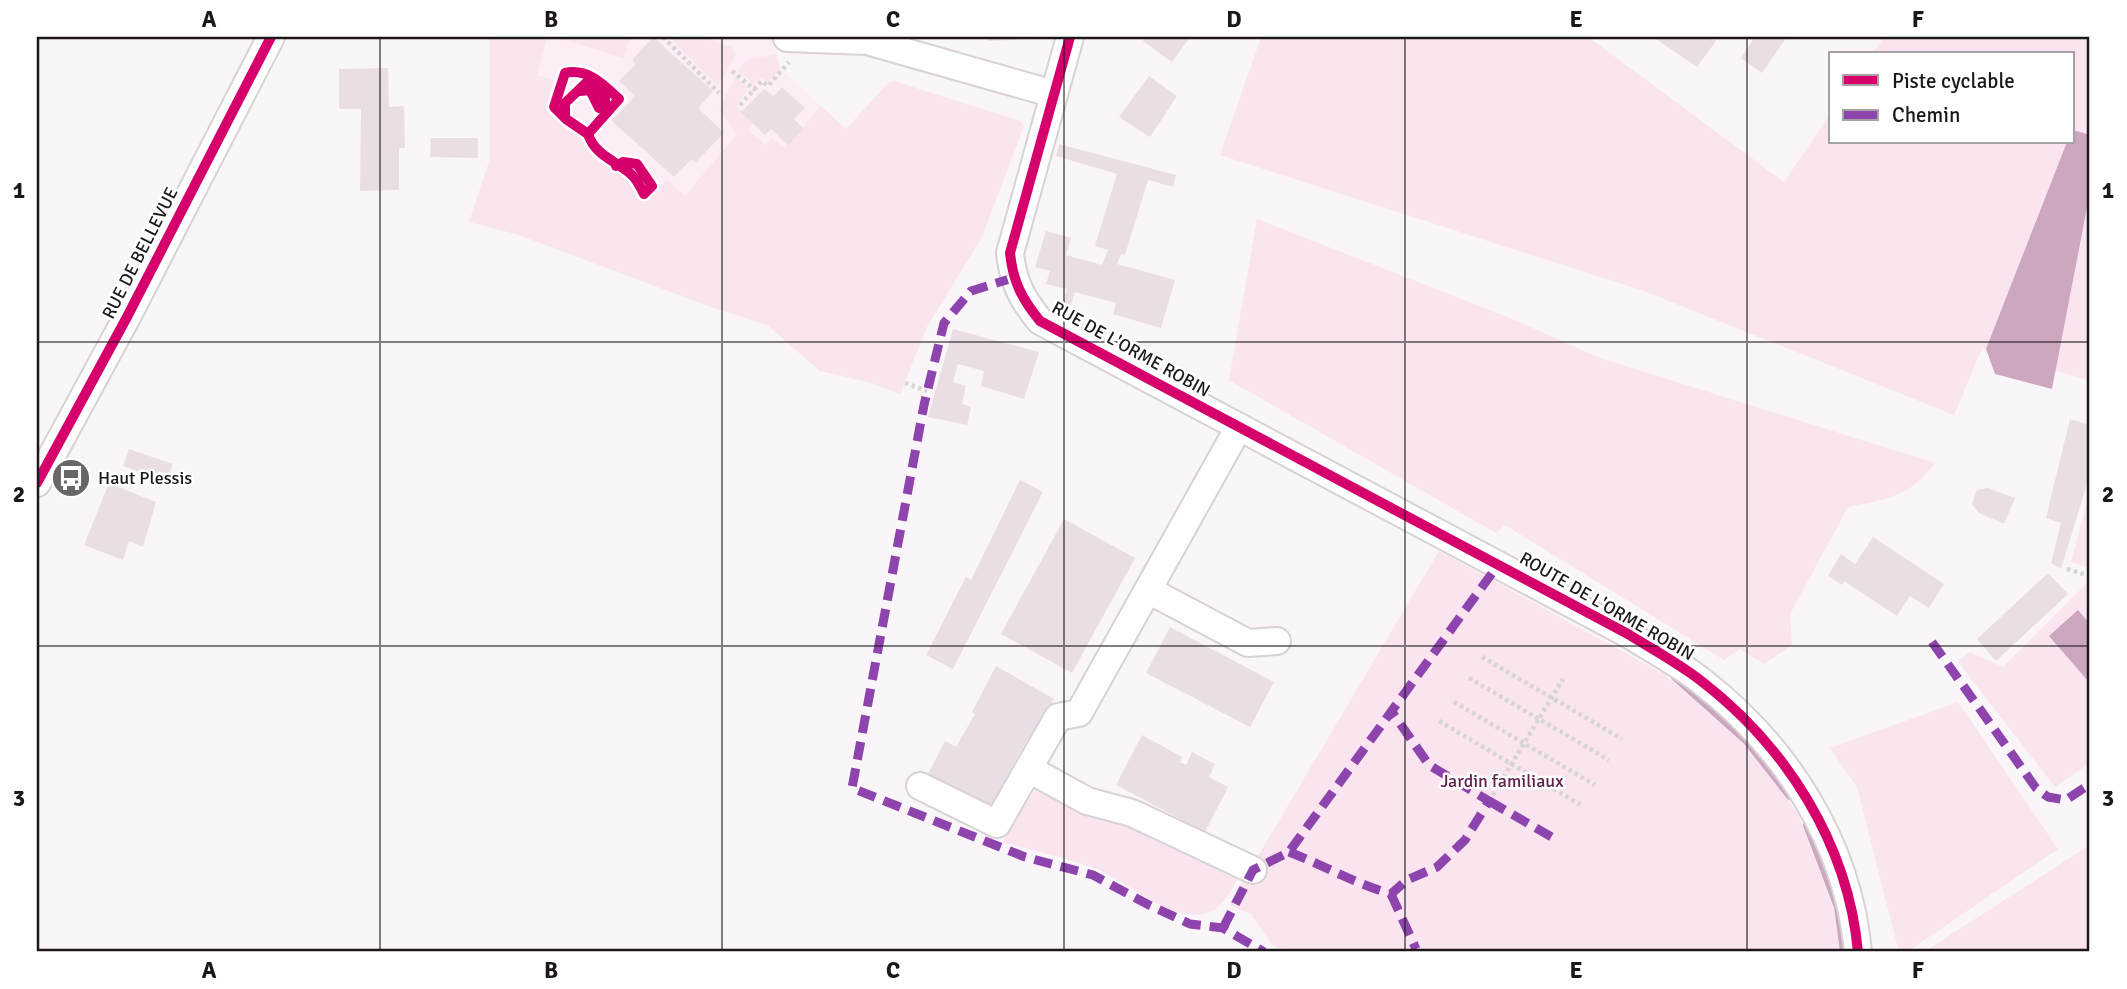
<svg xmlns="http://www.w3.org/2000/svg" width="2127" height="989" viewBox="0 0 2127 989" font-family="Signika,sans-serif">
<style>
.built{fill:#fcedf6}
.green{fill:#f9e4f0}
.water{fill:#cca7bf}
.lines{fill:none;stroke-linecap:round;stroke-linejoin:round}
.stream{stroke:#cca7bf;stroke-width:8}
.building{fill:#eadee6}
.minor-casing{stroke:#d7d2d4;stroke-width:30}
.path{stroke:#d6d4d5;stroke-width:4.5;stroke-dasharray:3.5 3.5;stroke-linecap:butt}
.minor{stroke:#fefefe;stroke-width:26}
.quiet{stroke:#8e44ad;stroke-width:9;stroke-dasharray:18 9;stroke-linecap:butt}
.cycleway-casing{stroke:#fff;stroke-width:15}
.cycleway{stroke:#d6006c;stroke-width:10}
.grid{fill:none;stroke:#1d171b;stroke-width:2;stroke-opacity:0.55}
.labels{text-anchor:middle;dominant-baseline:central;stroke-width:5;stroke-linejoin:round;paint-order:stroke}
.street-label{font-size:18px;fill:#1d171b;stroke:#fff}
.poi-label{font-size:18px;fill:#1d171b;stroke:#fff;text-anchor:start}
.park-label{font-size:18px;fill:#60214d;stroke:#fff}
.neatline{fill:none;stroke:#1d171b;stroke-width:2.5}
.grid-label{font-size:23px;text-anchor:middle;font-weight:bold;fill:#1d171b}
</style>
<rect width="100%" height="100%" fill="#faf5f8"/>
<path class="built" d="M490,37h286l1,29 69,63 -71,78 -259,27 -47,-12 21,-63z"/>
<g class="green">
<path d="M490,37h57l-10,38 20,7 -8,28 99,90 19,-21 18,17 52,-62 -18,-24 16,-33 12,9v5l-11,14 16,18 -4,7 17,15 7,-7 13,10 36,-42 25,23 42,-46 6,-2 126,40 4,5 -42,111 -55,90 -27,67 -32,-12 -48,-11 -53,-46 -59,-19 -192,-72 -47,-12 21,-63z"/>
<path d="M555,37h75l-6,21z"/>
<path d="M674,37h28l31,11 2,8 -17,30 -44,-44z"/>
<path d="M1261,37h327l196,145 47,-69v29h242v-88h-201l12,-17h206v344l-108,-33 -28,67 -310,-124 -424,-136z"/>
<path d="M777,54l3,15 -12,12 -7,-4 -7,7 -16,-13 9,-11z"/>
<path d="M1257,219l253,99 90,40 335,105c-25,34 -48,36 -87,44l-58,107 2,31 -28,19 -24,-15 -16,11 -219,-135 -9,8 -267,-153z"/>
<path d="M2090,491v77l-19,-6z"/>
<path d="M1439,551l223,122 83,71 53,70 36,96 6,42h-550l-17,-6 -22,-32 -22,-9z"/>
<path d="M2090,580v183l-35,24 -97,-125 12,-10 33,15z"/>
<path d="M1958,702l100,147 -151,103h-8l-42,-165 -27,-39z"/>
<path d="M1039,783l203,88c-8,14 -17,36 -33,41 -37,14 -84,-34 -118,-45 -29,-10 -59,-17 -88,-25z"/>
<path d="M2090,845v107h-166z"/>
</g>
<g class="water">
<path d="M2073,130l17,5v57l-38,197 -57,-15 -9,-25 81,-207h6z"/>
<path d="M2078,610l12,14v54l-2,3 -39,-45z"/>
</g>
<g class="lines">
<g class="stream">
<path d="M1675,677l72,64 43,55"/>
<path d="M1807,825l31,82 6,45"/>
</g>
</g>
<g class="building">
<path d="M653,37l60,54 -15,17 26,25 -29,30 -3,-4 -18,18 -62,-56 23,-25 -16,-15 17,-17 -4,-4z"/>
<path d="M989,37h39v2l-39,2z"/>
<path d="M1145,37h45l-18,25 -29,-21z"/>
<path d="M1653,37h56l7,4 -19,26z"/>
<path d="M1755,37h32l-25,36 -21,-15z"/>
<path d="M388,68l1,39 15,-1 1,42h-6v42l-39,1 1,-82h-22v-40z"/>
<path d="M1149,76l28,20 -27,41 -31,-20z"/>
<path d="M782,87l23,21 -11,11 10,10 -16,16 -17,-16 -6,6 -24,-23 23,-23 10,7z"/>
<path d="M431,138h47v20l-48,-1z"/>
<path d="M1059,144l117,31 -3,12 -25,-7 -23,75 -4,-1 -4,10 58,16 -14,48 -48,-14 3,-11 -41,-11 -7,22 -7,-3 6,-22 -21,-5 4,-13 -15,-4 11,-36 25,7 -5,17 36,10 6,-15 -13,-4 22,-72 -61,-18z"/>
<path d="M953,329l86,23 -15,47 -43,-13 3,-15 -26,-7 -5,18 13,4 -4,18 9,3 -4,18 -39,-8z"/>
<path d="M2070,419l20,6v49l-29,95 -10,-6 10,-40 -15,-5z"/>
<path d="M129,449l44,15 -4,10 -10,-3 -2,7 -34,-12z"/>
<path d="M1020,480l23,12 -90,177 -27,-14 40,-78 5,3z"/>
<path d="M109,483l47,19 -13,45 -14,-6 -6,19 -39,-15z"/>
<path d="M1988,488l27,10 -11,26 -25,-11 -7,-9 5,-14z"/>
<path d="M1064,519l71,39 -63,115 -71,-39z"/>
<path d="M1873,537l71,47 -15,24 -19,-12 -13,20 -53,-35 -2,4 -14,-9 13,-22 14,10z"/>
<path d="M2048,573l20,21 -72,67 -19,-22z"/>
<path d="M1170,627l104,55 -24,45 -104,-54z"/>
<path d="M996,666l58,33 -20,36 -3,-1 -16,27 -6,13 4,3 -21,37 -66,-36 19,-37 11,6 19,-33 -3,-2z"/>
<path d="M1142,735l40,22 -2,5 6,3 6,-13 23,12 -6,13 19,10 -23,45 -89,-47z"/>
</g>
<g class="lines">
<g class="minor-casing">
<g id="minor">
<path d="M1070,37l-60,216c3,29 12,46 30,68l588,313c24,15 50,29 72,46 86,66 148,163 158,272"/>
<path d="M787,38l80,3 187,53"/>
<path d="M37,483l90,-166 144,-280"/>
<path d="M1148,590l100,53 29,-2"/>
<path d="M1029,769l58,32 45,12 121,57"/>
<path d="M920,786l77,38 61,-107 21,-4 160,-286"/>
</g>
</g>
<g class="path">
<path d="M663,37l56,56"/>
<path d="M732,71l23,19"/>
<path d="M740,105l22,-24 6,5 21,-24"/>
<path d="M905,383l22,8"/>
<path d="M2067,569l23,7"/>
<path d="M1482,657l140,82"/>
<path d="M1469,678l140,82"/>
<path d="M1454,702l141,83"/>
<path d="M1439,721l142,84"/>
<path d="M1489,801l74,-122"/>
</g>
<use href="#minor" class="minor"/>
<g class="quiet">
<path d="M1013,278l-42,13 -27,32 -20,82 -72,383 173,69 68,18 56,30 41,19 33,4 41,24"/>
<path d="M1932,642l104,146 12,9 18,3 24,-16"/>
<path d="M1489,801l66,38"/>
<path d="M1289,852c36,14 65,31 102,42l16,-14 30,-13 28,-27 24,-39 -60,-36 -37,-53"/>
<path d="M1391,894l25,55"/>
<path d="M1223,928l30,-58 36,-18 209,-287"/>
</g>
<g class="cycleway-casing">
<g id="cycleway">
<path d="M1070,37l-60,216c3,29 12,46 30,68l588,313c24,15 50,29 72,46 86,66 148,163 158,272"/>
<path d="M565,116v-13l21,-20h5l14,13v9l-6,3 -9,-18 -10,1"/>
<path d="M588,134l-22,-15 -12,-12 11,-34c23,-5 38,11 54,26l-31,35c7,22 29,27 44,41 5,5 9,13 12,19l8,-8 -15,-22 -14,-2 -7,4"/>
<path d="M37,483l90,-166 144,-280"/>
</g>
</g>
<use href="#cycleway" class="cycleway"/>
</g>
<path class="grid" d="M380,37v915M722,37v915M1064,37v915M1405,37v915M1747,37v915M37,342h2053M37,646h2053"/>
<defs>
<g id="bus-disc" transform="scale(2.0125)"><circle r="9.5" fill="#6a6568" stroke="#fff"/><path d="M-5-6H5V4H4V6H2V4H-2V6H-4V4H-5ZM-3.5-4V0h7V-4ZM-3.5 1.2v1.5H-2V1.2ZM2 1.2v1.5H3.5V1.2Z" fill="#fff"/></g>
</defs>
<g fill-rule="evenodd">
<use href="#bus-disc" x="71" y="478"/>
</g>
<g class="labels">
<g class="street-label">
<text transform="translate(140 253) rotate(-63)">RUE DE BELLEVUE</text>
<text transform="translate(1131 349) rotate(29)">RUE DE L'ORME ROBIN</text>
<text transform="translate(1607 606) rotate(30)">ROUTE DE L'ORME ROBIN</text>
</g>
<g class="poi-label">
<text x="98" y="478">Haut Plessis</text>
</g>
<g class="park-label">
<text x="1502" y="781">Jardin familiaux</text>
</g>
</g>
<rect width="2127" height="989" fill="none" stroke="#ffffff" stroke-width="77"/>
<rect x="1829" y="52" width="245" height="91" fill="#ffffff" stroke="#a5a2a4" stroke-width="2"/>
<rect x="1843" y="75" width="35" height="10" fill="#d6006c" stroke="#a5a2a4" stroke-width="2"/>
<text x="1892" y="88" font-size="21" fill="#1d171b">Piste cyclable</text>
<rect x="1843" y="110" width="35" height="10" fill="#8e44ad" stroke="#a5a2a4" stroke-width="2"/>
<text x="1892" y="122" font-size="21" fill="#1d171b">Chemin</text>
<rect x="38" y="38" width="2050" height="912" class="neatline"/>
<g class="grid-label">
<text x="209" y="27">A</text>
<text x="551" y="27">B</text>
<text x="893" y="27">C</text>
<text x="1234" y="27">D</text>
<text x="1576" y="27">E</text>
<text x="1918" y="27">F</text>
<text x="19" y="198">1</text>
<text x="2108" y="198">1</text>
<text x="19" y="502">2</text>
<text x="2108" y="502">2</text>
<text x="19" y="806">3</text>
<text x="2108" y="806">3</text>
<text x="209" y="978">A</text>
<text x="551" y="978">B</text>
<text x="893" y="978">C</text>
<text x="1234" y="978">D</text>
<text x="1576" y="978">E</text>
<text x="1918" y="978">F</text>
</g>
</svg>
